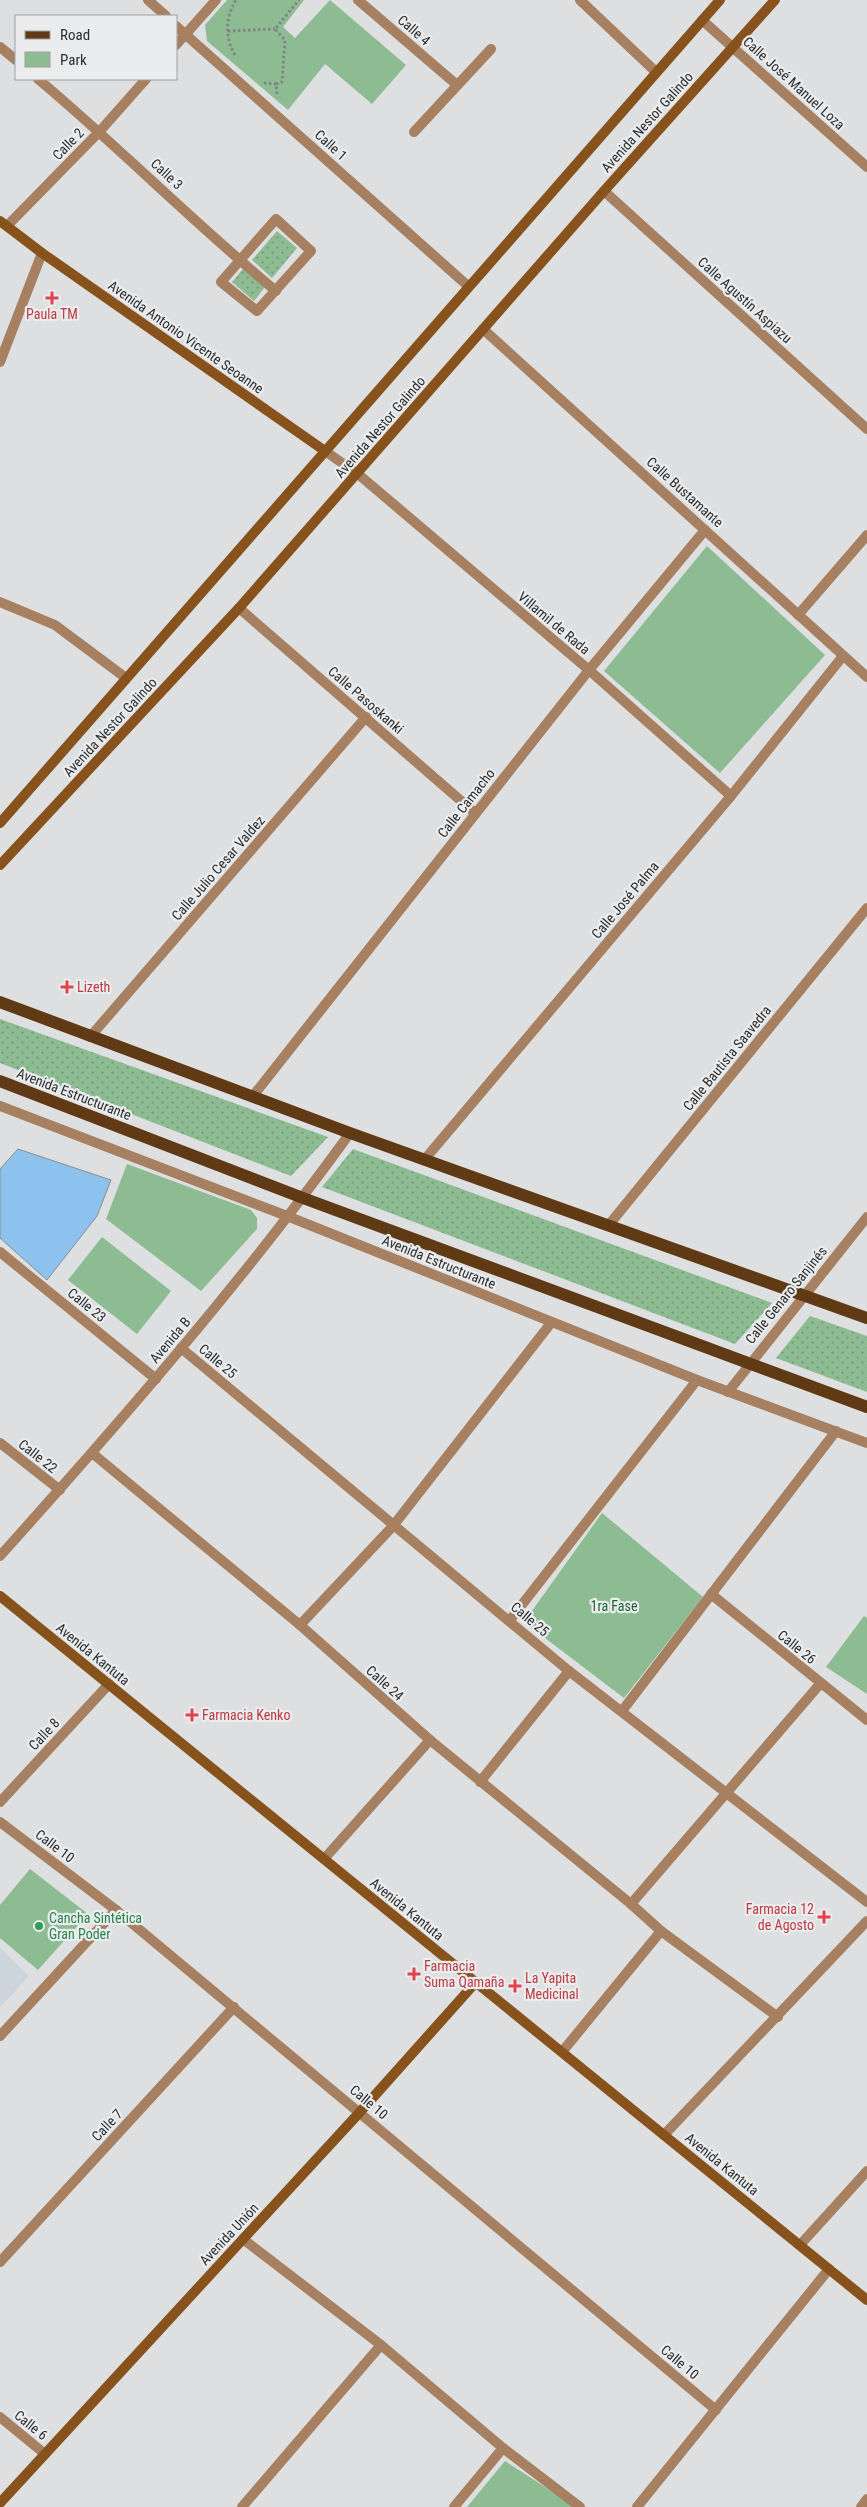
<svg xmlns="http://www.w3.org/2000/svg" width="867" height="2507" viewBox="0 0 867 2507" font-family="'Roboto Condensed',sans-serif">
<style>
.built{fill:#cdd5dc}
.grass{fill:url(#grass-dots)}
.park{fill:#8dbc92}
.building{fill:#8dc2ee;stroke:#8c8e90}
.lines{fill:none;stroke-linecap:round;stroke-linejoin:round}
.path{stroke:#828485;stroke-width:3;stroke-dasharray:2.5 2.5;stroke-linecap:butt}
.lane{stroke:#a68060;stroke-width:10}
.street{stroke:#a68060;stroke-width:10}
.secondary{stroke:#87521b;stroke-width:10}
.primary{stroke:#5f3a14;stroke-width:12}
.health-dot{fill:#e0444e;stroke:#eaecee;stroke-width:2}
.leisure-dot{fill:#2e9e5b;stroke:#eaecee;stroke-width:2}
.labels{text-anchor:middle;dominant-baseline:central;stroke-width:4.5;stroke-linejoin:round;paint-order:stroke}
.street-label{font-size:14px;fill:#2c2d2e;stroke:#eaecee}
.health-label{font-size:14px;fill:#be3a42;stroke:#eaecee;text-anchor:start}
.park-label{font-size:14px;fill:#1a652c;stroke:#eaecee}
.leisure-label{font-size:14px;fill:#27864d;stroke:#eaecee;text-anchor:start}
</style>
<defs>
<pattern id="grass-dots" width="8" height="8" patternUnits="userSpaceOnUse" patternTransform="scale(1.25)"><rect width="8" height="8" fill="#8dbc92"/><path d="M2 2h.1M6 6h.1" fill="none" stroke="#739978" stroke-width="1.8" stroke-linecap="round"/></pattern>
</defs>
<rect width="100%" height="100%" fill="#dddfe1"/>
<path class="built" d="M0,1948l29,28 -29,31z"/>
<g class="grass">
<path d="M277,231l20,17 -25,30 -20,-18z"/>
<path d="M243,269l22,18 -11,14 -22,-19z"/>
<path d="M0,1019l328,118 -37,39 -291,-113z"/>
<path d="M353,1149l419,154 -37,41 -413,-157z"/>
<path d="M810,1316l57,20v56l-91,-34z"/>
</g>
<g class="park">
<path d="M227,0h77l-21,27 12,11 35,-38 76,65 -34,39 -47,-40 -37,46 -81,-69 -2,-16z"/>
<path d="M707,546l118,109 -105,118 -116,-102z"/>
<path d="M127,1164l124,46 6,8v11l-56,62 -95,-72z"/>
<path d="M102,1237l69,54 -34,43 -69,-54z"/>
<path d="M602,1513l101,84 -79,101 -100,-76z"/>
<path d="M864,1616l3,2v76l-41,-27z"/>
<path d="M30,1869l58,45 -50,56 -38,-32v-33z"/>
<path d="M505,2461l71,46h-109z"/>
</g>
<path class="building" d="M18,1149l93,31 -14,36 -50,64 -47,-42v-69z"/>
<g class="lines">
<g class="path">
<path d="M228,31l47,-2"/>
<path d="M235,55c-10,-17 -10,-38 1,-55"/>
<path d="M264,83l12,1"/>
<path d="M277,94l-1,-10 6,-2 3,-42 -10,-11 24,-29"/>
</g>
<path class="lane" d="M0,602l55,23 71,53"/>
<g class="street">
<path d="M148,0l18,16"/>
<path d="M358,0l99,85"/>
<path d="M580,0l76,72"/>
<path d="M702,20l165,147"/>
<path d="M176,26l292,260"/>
<path d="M176,45l40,-45"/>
<path d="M0,47l16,13"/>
<path d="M38,79c81,68 156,144 238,212"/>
<path d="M414,132l77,-83"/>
<path d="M604,191l263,238"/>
<path d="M276,219l35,32 -54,60 -36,-29z"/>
<path d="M7,226l93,-95 46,-52"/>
<path d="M483,329l384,348"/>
<path d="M0,362l42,-109"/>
<path d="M325,451l33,23 231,196 142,126"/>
<path d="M239,608l236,205"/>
<path d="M798,615l69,-80"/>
<path d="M90,1037l276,-320"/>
<path d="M253,1096l336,-426 116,-140"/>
<path d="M0,1106l287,110 410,164 170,63"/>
<path d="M425,1159l306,-363 112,-140"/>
<path d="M608,1226l259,-318"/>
<path d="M0,1252l156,127"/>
<path d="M181,1348l388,323 298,231"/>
<path d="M728,1392l139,-175"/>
<path d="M0,1443l60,47"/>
<path d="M92,1453l208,172 130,115 201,164 30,27"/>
<path d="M0,1556c122,-136 243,-275 350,-423"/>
<path d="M711,1594l156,126"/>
<path d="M510,1620l187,-240"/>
<path d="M300,1625l93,-99 158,-203"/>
<path d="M622,1711l214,-280"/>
<path d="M480,1782l89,-111"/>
<path d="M0,1802l109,-118"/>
<path d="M0,1822l116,88 600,500"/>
<path d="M324,1859l106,-119"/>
<path d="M631,1904l189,-220"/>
<path d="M0,2036l116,-126"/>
<path d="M562,2052l99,-121 117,86"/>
<path d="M664,2135l203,-214"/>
<path d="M243,2239l138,106 122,103 77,59"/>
<path d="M800,2245l67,-74"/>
<path d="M0,2262l234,-255"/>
<path d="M0,2417l45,37"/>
<path d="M242,2507l139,-162"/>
<path d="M454,2507l49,-59"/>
<path d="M637,2507l192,-238"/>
<path d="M861,2507l6,-8"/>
</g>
<g class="secondary">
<path d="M0,221l42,32 283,198"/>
<path d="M0,823l720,-823"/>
<path d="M0,865l239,-257 365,-417 171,-191"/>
<path d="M0,1596l867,704"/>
<path d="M0,2503l360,-391 116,-130"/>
</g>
<g class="primary">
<path d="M0,1002l350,131 517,185"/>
<path d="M0,1081l303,117 564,209"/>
</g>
</g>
<g class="health-dot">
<path d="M49.5 290.5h5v5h5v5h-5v5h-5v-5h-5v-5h5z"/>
<path d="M64.5 979.5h5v5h5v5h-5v5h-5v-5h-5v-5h5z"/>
<path d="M189.5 1707.5h5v5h5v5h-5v5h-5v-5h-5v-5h5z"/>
<path d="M821.5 1909.5h5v5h5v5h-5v5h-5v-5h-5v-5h5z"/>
<path d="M411.5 1966.5h5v5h5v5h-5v5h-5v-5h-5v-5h5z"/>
<path d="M512.5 1978.5h5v5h5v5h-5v5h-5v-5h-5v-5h5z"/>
</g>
<circle class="leisure-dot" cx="39" cy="1926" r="5"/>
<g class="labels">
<g class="street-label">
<text transform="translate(414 30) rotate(41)">Calle 4</text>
<text transform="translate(794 83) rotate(42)">Calle José Manuel Loza</text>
<text transform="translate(647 122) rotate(-48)">Avenida Nestor Galindo</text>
<text transform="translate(68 144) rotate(-46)">Calle 2</text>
<text transform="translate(331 145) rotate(42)">Calle 1</text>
<text transform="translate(167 174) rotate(43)">Calle 3</text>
<text transform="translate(745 300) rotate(42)">Calle Agustín Aspiazu</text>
<text transform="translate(186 337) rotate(35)">Avenida Antonio Vicente Seoanne</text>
<text transform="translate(380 427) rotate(-49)">Avenida Nestor Galindo</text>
<text transform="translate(685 492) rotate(42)">Calle Bustamante</text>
<text transform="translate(554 623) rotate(40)">Villamil de Rada</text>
<text transform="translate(366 700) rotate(41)">Calle Pasoskanki</text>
<text transform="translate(110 727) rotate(-47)">Avenida Nestor Galindo</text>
<text transform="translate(466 803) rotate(-52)">Calle Camacho</text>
<text transform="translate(218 868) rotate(-49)">Calle Julio Cesar Valdez</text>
<text transform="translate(625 900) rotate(-50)">Calle José Palma</text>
<text transform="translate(727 1058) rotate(-51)">Calle Bautista Saavedra</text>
<text transform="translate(74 1094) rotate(21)">Avenida Estructurante</text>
<text transform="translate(439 1262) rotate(22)">Avenida Estructurante</text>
<text transform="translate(786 1295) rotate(-51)">Calle Genaro Sanjinés</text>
<text transform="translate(87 1305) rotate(39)">Calle 23</text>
<text transform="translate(170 1340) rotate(-50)">Avenida B</text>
<text transform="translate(218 1361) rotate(40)">Calle 25</text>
<text transform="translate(38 1456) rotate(38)">Calle 22</text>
<text transform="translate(530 1619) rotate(40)">Calle 25</text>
<text transform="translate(797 1647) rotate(39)">Calle 26</text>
<text transform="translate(93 1654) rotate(39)">Avenida Kantuta</text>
<text transform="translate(385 1683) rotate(42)">Calle 24</text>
<text transform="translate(44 1734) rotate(-47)">Calle 8</text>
<text transform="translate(55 1846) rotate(37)">Calle 10</text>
<text transform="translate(407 1909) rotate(39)">Avenida Kantuta</text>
<text transform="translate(369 2102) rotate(40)">Calle 10</text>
<text transform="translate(107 2125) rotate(-47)">Calle 7</text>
<text transform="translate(722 2164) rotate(39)">Avenida Kantuta</text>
<text transform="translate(229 2234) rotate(-47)">Avenida Unión</text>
<text transform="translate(680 2362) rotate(40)">Calle 10</text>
<text transform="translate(31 2425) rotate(39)">Calle 6</text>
</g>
<g class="health-label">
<text x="52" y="314" text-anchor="middle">Paula TM</text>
<text x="77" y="987">Lizeth</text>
<text x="202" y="1715">Farmacia Kenko</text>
<text x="814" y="1909" text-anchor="end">Farmacia 12<tspan x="814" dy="16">de Agosto</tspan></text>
<text x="424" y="1966">Farmacia<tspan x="424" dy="16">Suma Qamaña</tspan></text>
<text x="525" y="1978">La Yapita<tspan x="525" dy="16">Medicinal</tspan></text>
</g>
<g class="park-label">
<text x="614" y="1606">1ra Fase</text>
</g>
<g class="leisure-label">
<text x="49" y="1918">Cancha Sintética<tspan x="49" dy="16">Gran Poder</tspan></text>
</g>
</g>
<rect x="15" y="15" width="162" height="65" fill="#eaecee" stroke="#9ea0a1"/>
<rect x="25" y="31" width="25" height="8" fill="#5f3a14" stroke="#9ea0a1"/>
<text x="60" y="40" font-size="15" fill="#2c2d2e">Road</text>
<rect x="25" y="52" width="25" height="15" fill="#8dbc92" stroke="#9ea0a1"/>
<text x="60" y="65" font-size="15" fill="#2c2d2e">Park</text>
</svg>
